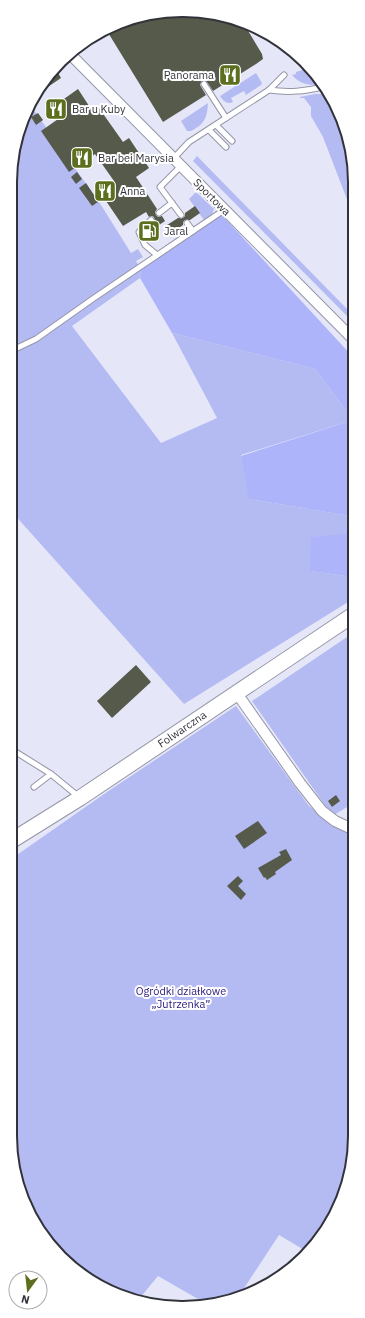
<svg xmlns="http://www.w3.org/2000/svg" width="365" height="1318" viewBox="0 0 365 1318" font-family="'IBM Plex Sans',sans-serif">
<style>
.green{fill:#b4bbf3}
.forest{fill:#aeb4f9}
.building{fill:#555a4b}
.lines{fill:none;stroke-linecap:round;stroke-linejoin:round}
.lane-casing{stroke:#9496a7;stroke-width:7}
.street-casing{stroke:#9496a7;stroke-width:12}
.secondary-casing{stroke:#9496a7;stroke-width:17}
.lane{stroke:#fff;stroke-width:5}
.street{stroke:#fff;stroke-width:10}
.secondary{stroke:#fff;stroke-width:15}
.labels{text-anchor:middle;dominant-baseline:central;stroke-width:4;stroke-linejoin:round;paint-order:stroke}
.poi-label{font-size:11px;fill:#32333a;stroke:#fff;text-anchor:start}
.street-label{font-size:11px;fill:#32333a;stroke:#fff}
.park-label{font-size:11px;fill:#281a7a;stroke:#fff}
.rim{fill:none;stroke:#32333a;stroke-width:2}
</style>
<rect width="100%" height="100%" fill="#e5e7f9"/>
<g class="green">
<path d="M309,66l3,3 9,14c-11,4 -21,1 -29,-8l4,-1v-2l13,-4z"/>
<path d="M256,73l6,10 -1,2 -15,10 -2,-4 -13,7 2,4c-5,3 -10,-1 -13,-6z"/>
<path d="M315,94h9l6,5 5,8 19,56 -1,52 -30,-78 -12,-21v-9l-7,-9h-4v-1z"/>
<path d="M208,103c-1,16 -4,21 -17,28h-4l-6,-10z"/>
<path d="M31,106l70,99 30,48 7,-4 5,8 -7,4 5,9 -1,8 -68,48 89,117 56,-25 -45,-85 143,36 38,51 -112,35 9,44 100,17 -5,18 -34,37 42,6v22l-169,105 -172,-192 1,-363z"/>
<path d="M197,156l156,159v7l-160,-161z"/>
<path d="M196,192l18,17 -2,5 -8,6 -15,-21z"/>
<path d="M353,633l-1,171 -18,11 -5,-4 -77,-110z"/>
<path d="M236,706l73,100 20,17 23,11v335l-20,53 -26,29 -27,-16 -42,64 -32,4 -47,-27 -19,23 -33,-9 -53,-41 -30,-48 -13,-66 1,-276 96,-67z"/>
</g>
<path class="forest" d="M220,213l133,144v220l-43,-6 1,-34 34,-3 5,-18 -101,-17 -8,-43 112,-36 -38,-51 -143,-36 -32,-55 1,-8z"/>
<g class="building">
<path d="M149,13h67l28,11 18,30 1,5 -7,5 -43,27 -6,-9 -5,-2 -2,5 6,10 -43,27 -56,-91z"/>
<path d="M57,71l4,7 -25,17 3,-8z"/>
<path d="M78,89l15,23 6,-4 24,34 6,-4 20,30 -13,9 21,32 -2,3 1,3 2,2 4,-1 3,5 -9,6 -3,-4 2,-2 -1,-4 -2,-1 -3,1 -3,-5 -23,14 -19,-28 -12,8 -13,-18 7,-5 8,12 20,-14 -19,-27 -26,18 -28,-41 20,-14 -7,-11z"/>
<path d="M38,113l5,7 -7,5 -5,-8z"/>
<path d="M77,172l5,7 -6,5 -5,-7z"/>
<path d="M195,206l5,7 -10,7h-5l-2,2v3l-11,8 -5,-8 11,-7h5l2,-2v-3z"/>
<path d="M136,665l15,17 -39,36 -15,-17z"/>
<path d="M336,795l4,6 -8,6 -4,-6z"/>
<path d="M258,821l9,12 -23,16 -9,-13z"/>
<path d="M286,849l6,11 -17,12 1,2 -9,6 -2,-3 -1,1 -6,-10 23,-13 -2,-3z"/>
<path d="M238,876l5,5 -5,5 8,8 -5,6 -14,-14z"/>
</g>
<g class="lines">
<g class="lane-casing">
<g id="lane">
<path d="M204,84l22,34"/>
<path d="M269,90c21,3 35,1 55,-3"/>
<path d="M216,125l16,16"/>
<path d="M209,130l17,17"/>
<path d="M173,159l16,-17 80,-52 15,-15"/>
<path d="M181,166l-21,21 21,28"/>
<path d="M159,213l13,-10"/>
<path d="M151,220l-12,12 6,13 12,10"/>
<path d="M187,223l6,8"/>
<path d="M13,350l23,-11 58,-41 130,-88"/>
<path d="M11,749l40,25 28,23"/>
<path d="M34,787l17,-13"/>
</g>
</g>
<g class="street-casing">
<g id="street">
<path d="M71,55l282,284"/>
<path d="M236,692l64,91 22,28 13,10 17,8"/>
</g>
</g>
<g class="secondary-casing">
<path id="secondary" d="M11,841l69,-43 273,-183"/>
</g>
<use href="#lane" class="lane"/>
<use href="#street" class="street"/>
<use href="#secondary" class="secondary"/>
</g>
<defs>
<g id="restaurant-square" transform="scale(1.15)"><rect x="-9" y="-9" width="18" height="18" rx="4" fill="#5c6f1e" stroke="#fff"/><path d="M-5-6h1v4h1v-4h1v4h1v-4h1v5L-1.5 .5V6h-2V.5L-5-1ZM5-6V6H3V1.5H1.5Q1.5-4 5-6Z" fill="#fff"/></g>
<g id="fuel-square" transform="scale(1.15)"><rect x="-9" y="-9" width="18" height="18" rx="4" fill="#5c6f1e" stroke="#fff"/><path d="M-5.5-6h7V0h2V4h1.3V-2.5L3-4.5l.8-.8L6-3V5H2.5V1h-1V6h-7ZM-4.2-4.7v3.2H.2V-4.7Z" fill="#fff"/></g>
</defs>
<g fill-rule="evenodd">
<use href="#restaurant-square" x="230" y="75"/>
<use href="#restaurant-square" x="56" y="109"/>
<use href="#restaurant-square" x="82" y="158"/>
<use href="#restaurant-square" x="105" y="191"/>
<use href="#fuel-square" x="149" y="231"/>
</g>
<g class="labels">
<g class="poi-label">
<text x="214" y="75" text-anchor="end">Panorama</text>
<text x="72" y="109">Bar u Kuby</text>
<text x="98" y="158">Bar bei Marysia</text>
<text x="120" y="191">Anna</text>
<text x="164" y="231">Jaral</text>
</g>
<g class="street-label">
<text transform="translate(212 197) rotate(45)">Sportowa</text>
<text transform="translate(182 729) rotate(-34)">Folwarczna</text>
</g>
<g class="park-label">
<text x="181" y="991">Ogródki działkowe<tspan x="181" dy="13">„Jutrzenka”</tspan></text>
</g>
</g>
<path d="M0 0H365V1318H0ZM182 17H183A165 165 0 0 1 348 182V1136A165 165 0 0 1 183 1301H182A165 165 0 0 1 17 1136V182A165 165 0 0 1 182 17Z" fill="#fff" fill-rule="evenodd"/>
<path class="rim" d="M182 17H183A165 165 0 0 1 348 182V1136A165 165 0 0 1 183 1301H182A165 165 0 0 1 17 1136V182A165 165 0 0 1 182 17Z"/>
<g transform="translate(28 1290) rotate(195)"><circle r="19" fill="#ffffff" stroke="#adadb0"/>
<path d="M0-3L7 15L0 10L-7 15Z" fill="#5c6f1e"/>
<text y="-6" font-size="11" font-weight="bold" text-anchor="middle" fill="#32333a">N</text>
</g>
</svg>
